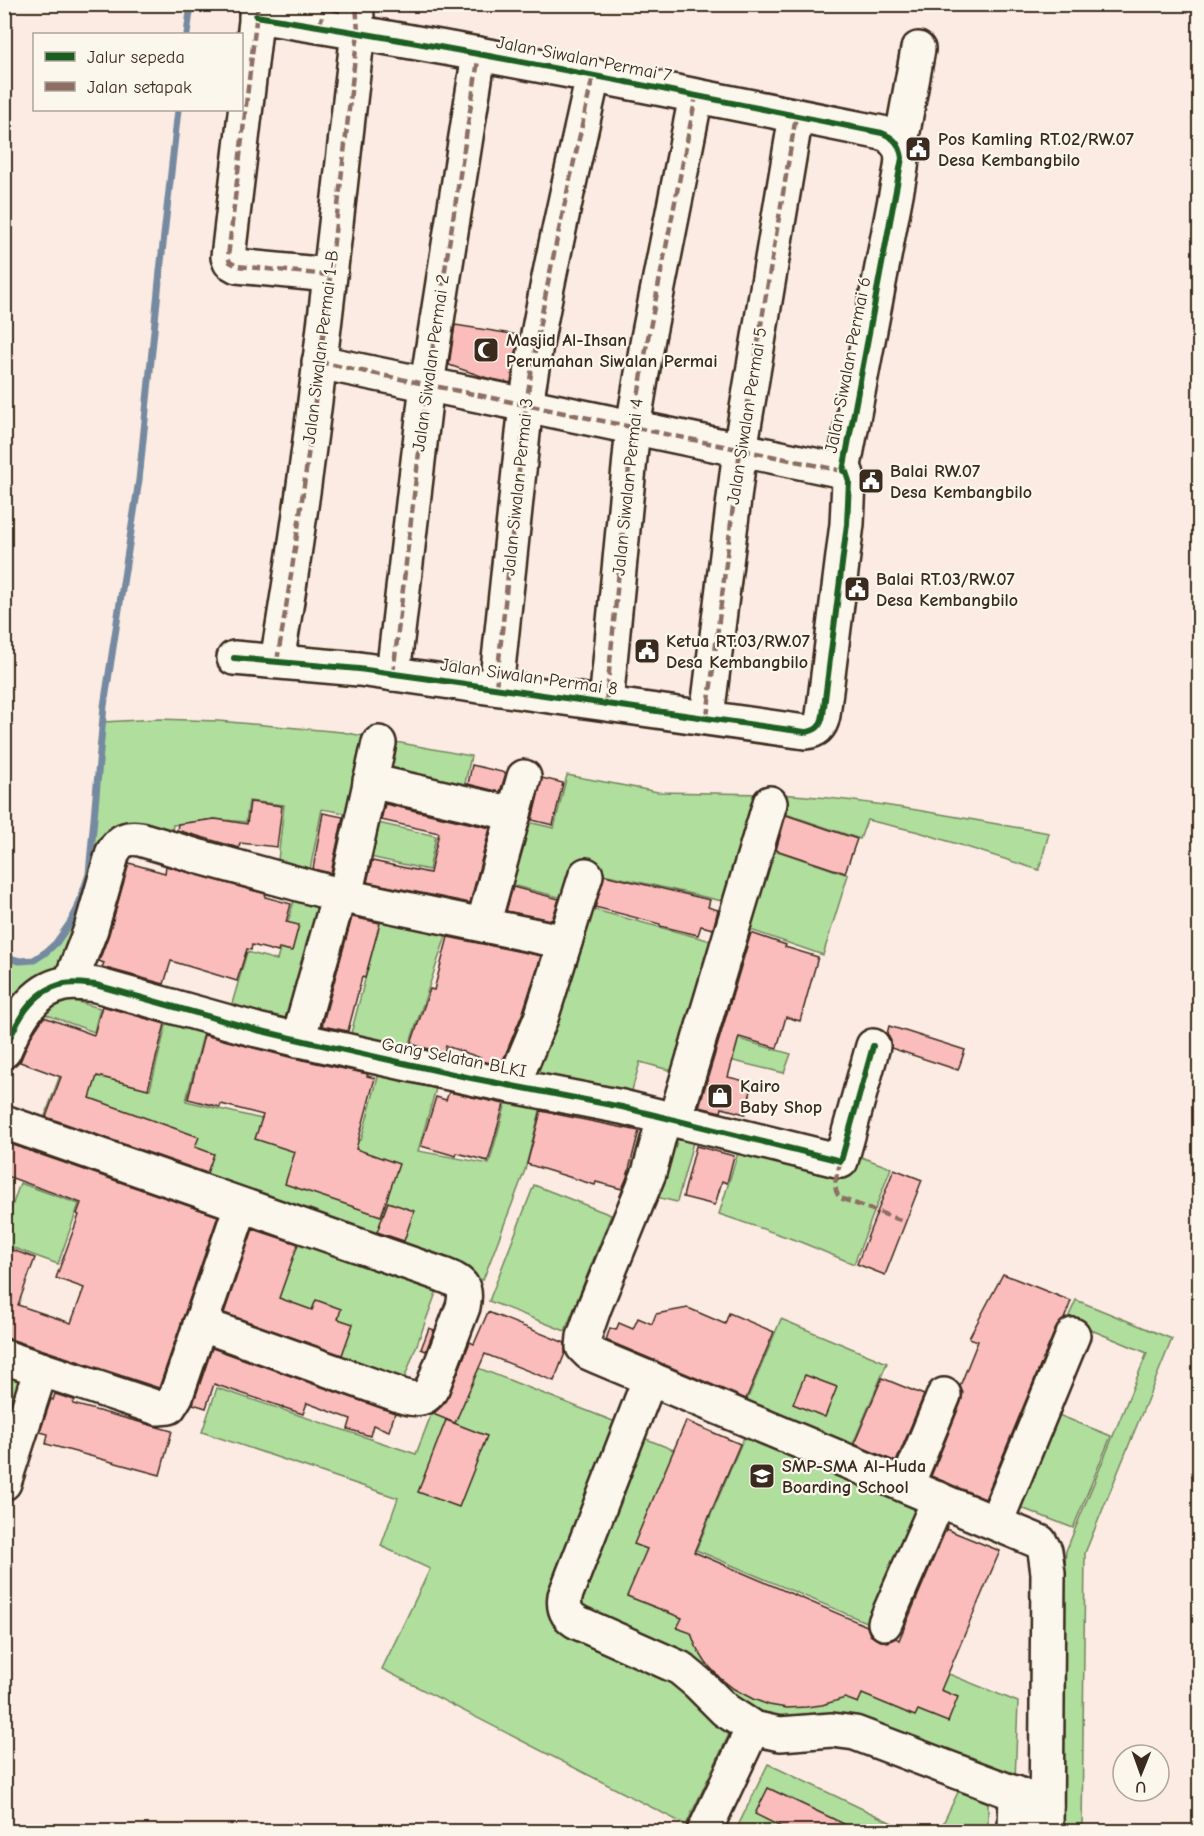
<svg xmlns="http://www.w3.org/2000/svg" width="1204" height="1836" viewBox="0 0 1204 1836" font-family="'Comic Neue',sans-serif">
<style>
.green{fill:#afde9d;stroke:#75845e;stroke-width:1.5}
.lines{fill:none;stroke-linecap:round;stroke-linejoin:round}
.stream{stroke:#748aa0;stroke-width:7}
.building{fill:#fabdbb;stroke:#3b2a1e;stroke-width:1.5}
.minor-casing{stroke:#3b2a1e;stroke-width:38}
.minor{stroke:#fbf7ec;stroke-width:33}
.quiet{stroke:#8d6e63;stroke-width:4.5;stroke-dasharray:9 4.5;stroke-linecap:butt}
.cycleway-casing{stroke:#fbf7ec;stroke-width:10}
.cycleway{stroke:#1b5e20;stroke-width:6}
.labels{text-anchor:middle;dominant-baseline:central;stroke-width:4.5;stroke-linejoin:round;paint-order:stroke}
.street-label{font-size:18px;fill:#3b2a1e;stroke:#fbf7ec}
.poi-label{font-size:18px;font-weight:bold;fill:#3b2a1e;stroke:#fbf7ec;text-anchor:start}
</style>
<rect width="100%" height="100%" fill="#fbebe2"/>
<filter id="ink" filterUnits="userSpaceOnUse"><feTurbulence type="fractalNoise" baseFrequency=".0167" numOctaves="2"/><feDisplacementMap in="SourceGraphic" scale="12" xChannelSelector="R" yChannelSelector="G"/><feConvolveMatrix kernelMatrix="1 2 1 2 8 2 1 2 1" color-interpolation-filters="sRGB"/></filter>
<g filter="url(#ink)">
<g class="green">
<path d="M158,719l60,2 124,11 129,24 -9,41 -97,-22 -9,40 -34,-6 -14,71 -31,-10 7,-65 -35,-4 -3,21 -32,-3 -41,6 -3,15 -32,-9 -73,141 -60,57v-72c7,1 15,5 22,4 10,-1 17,-7 24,-13 37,-37 40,-90 44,-138 2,-30 4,-59 8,-88z"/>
<path d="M567,775l91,17 107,2 -34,109 -150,-34 -10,31 -68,-17 16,-63 35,8z"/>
<path d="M779,794c91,5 180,24 270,39l-10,37 -120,-38 -52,-12 -7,19 -86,-29z"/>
<path d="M369,821l67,15 -7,34 -68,-15z"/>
<path d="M763,846l85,29 -25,80 -84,-29z"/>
<path d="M297,890l34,10 -38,132 -64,-18 18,-62 30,8z"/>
<path d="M584,907l135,36 -39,130 -40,-11 -11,39 -102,-22z"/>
<path d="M383,910l67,14 -45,134 -57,-13z"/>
<path d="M71,1000l29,8 -6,24 -55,-20z"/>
<path d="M169,1014l37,10 -20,77 67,16 108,23 20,-74 58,12 -21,73 71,13 20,-72 34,7 -18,71 -42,110 -203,-69 -238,-87 17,-46 20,8 9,-24 26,13 36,14z"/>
<path d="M707,1030l84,24 -7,19 -84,-20z"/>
<path d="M678,1130l17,5 -18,67 -21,-5z"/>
<path d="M740,1146l110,7 41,15 -37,96 -56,-23 -79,-27z"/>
<path d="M20,1183l59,21 -21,60 -53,-19v-18z"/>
<path d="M534,1185l77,30 -46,116 -76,-30z"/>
<path d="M245,1215l195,67 -38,103 -191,-67z"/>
<path d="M1076,1300l96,39 -87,214 -3,278 -21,1 3,-258 2,-23 81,-198 -80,-33z"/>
<path d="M781,1319l106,44 -37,88 -106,-44z"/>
<path d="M453,1358l165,65 -68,192 2,6 9,10 100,45 70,54 -45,95 -304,-156 48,-100 -49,-23 17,-48 -196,-66 15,-44 199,66z"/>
<path d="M5,1367l25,8 -25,81z"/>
<path d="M1056,1414l55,22 -38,92 -54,-21z"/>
<path d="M745,1435l179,76 -49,115 -179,-76z"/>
<path d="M644,1438l84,34 -40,96 330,134 -3,79 -180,-66 -17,-1 -35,3 -35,-9 -167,-100 -1,-11z"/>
<path d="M768,1764l141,67 -174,1z"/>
<path d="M960,1788l28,12v31l-49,1z"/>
</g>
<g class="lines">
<g class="stream">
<path d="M187,34l4,-30"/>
<path d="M4,957l16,4 14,-1 12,-8 10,-9 14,-20 7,-13 12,-36 15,-168 35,-226 21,-209 18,-161"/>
</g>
</g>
<g class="building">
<path d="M455,325l64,10 -8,48 -24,-5 -38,-13z"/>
<path d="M472,765l34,8 -6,19 -32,-8z"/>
<path d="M542,778l21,5 -10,42 -21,-5z"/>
<path d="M250,802l32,4 -5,41 -37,-4 -1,5 -62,-18 1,-6 37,-5 32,5z"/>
<path d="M385,804l105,24 -20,75 -103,-21 5,-21 58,12 8,-36 1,-4 -58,-13z"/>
<path d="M323,813l20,4 -12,56 -18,-4z"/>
<path d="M786,815l71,24 -12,34 -69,-23z"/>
<path d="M129,863l36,10 1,-7 100,28 -1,3 26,7 -5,18 13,3 -7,26 -13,-3 -1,4 -26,-7 -1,5 -4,-1 -10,32 -66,-20 -7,23 -62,-17 2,-4 -5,-2 10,-27z"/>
<path d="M604,875l106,25 -2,7 10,3 -5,19 -12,-3 -3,9 -38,-9v-2l-65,-17z"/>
<path d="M513,887l46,12 -7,21 -46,-9z"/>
<path d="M352,917l28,6 -15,55 -3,-1 -14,54 -26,-5z"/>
<path d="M751,933l35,12 -1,2 33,10 -18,64 -14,-4 -9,31 -38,-11 -11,40 25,6 -8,31 -23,-6 -1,4 -22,-5z"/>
<path d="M448,937l93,19 -18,56 -22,53 -21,-4 1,-3 -35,-12 -2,7 -33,-9 19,-55 4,1z"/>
<path d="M102,1006l63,18 -17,65 -51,-13 -7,22 109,39 -4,10 19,7 -7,19 -161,-56 15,-40 -41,-15 10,-24 14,-21 50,18z"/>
<path d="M889,1026l76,24 -7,20 -67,-22v-7l-4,-7z"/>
<path d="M204,1035l89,23 75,16 -1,2 8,2 -19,71 43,15 -18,52 -96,-32 10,-32 -40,-13 8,-24 -42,-11 -1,3 -32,-8z"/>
<path d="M449,1092l55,12 -16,57 -31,-8 -1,3 -35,-10 15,-49 10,3z"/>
<path d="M541,1111l98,20 -12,46 -5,12 -26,-7 -1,3 -68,-21z"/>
<path d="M4,1142l214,74 -59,172 -155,-51v-90l31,11 -17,47 53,18 13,-35 -28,-10 23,-63 -2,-1 4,-11 -77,-28z"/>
<path d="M696,1146l38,10 -7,27 -5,-2 -7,24 -32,-8z"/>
<path d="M894,1169l28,11 -37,95 -28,-11z"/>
<path d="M388,1202l26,9 -10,30 -27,-9z"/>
<path d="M253,1229l45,15 -19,54 33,12 4,-10 25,9 -3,10 15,5 -11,31 -118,-42z"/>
<path d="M1003,1274l68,27 -7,18 -8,9 -71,171 -54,-23 30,-74 2,-9 -3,-7 18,-45 -9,-3z"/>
<path d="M688,1308l37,16 4,-11 45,19 -28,67 -140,-59 4,-12 6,2 3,-7 14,6 5,-11 14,6 4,-10z"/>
<path d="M488,1312l77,31v10l-11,28 -69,-27 -30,69 -22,-9 9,-8 7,-11 21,-53 4,2z"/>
<path d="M429,1328l5,2 -8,21 -5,-2z"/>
<path d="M212,1348l183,65 -6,18 -16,-6 -3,11 -22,-7 3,-10 -44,-16 -4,11 -89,-30 -8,24 -13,-4z"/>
<path d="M805,1375l32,12 -12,30 -32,-13z"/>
<path d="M882,1378l42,17 -28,67 -42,-18z"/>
<path d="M55,1394l19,6 -1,4 99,27 -12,44 -114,-31 2,-10 -8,-2 11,-33 2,1z"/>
<path d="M446,1420l41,16 -28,71 -41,-15z"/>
<path d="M686,1421l54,23 -46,108 173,74 3,9 8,5 9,2 9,-4 3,2 47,-111 54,22 -59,139 17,7 -10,25 -30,-12 -3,6 -53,-22 -4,9 -13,-5 -23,7 -16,2 -19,1 -18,-3 -16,-6 -19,-10 -14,-11 -14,-15 -10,-16 -5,-14 -14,-5 5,-10 -55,-22 20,-47 -13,-5z"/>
<path d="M768,1788l93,44h-70l-36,-18z"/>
</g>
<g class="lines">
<g class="minor-casing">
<g id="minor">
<path d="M258,4l-30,253 2,5 7,4 92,9"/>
<path d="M256,16c210,33 418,75 626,117l8,3 10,12"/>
<path d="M319,362l524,109"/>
<path d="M234,658l125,11 446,63c12,-1 16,-6 18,-17l24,-191 2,-43 -3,-9 -3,-1 58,-303 1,-10 -2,-10 18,-99"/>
<path d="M277,661c36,-208 56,-419 81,-629l-2,-28"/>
<path d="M393,674l34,-290 52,-330"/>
<path d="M496,688l30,-283c17,-111 43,-220 67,-329"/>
<path d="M606,703l27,-276 15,-89 48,-242"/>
<path d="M707,717l33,-267 56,-334"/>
<path d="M370,781l144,33"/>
<path d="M345,896l34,-153"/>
<path d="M483,925l41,-148"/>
<path d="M70,983l21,-54 22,-77c7,-12 14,-15 27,-13l60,18 139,38 226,47"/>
<path d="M298,1040l41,-145"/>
<path d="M4,1051c12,-28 27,-61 60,-67 10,-2 22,0 32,1l161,45 56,13 158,35 151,29 219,54 32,-115"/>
<path d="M513,1085l28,-67 45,-143"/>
<path d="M664,1118l-15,55 -55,135 -10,29 -1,10 6,6 9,4 442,185 5,9 3,22 -2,259"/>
<path d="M675,1120l95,-317"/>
<path d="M4,1122l439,153c18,7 25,11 20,32l-30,79c-7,14 -16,15 -31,10l-202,-72"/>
<path d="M4,1357l154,51 11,-1 7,-11 65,-190"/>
<path d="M650,1378l-85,218c-2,13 2,21 14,27l101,45 18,15 27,27 28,18 27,6 52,-4 23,3 191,72"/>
<path d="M4,1483l37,-114"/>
<path d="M907,1485l37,-90"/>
<path d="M996,1522l77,-187"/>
<path d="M885,1623l54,-124"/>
<path d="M704,1832l49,-104"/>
<path d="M1015,1832l1,-39"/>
</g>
</g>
<use href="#minor" class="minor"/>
<g class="quiet">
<path d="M258,4l-30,253 2,5 7,4 92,9"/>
<path d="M320,26l4,-22"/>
<path d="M319,362l524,109"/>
<path d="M277,661c36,-208 56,-419 81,-629l-2,-28"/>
<path d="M393,674l34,-290 52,-330"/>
<path d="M496,688l30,-283c17,-111 43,-220 67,-329"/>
<path d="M606,703l27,-276 15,-89 48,-242"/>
<path d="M707,717l33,-267 56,-334"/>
<path d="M841,1161c-4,13 -10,27 -1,37l63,23"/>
</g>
<g class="cycleway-casing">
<g id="cycleway">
<path d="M234,658l125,11 446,63c12,-1 16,-6 18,-17l24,-191 2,-43 -3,-9 -3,-1 59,-313c-2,-13 -7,-20 -20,-25 -208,-42 -416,-84 -626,-117"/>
<path d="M4,1051c12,-28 27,-61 60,-67 10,-2 22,0 32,1l161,45 56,13 158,35 151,29 219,54 32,-115"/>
</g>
</g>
<use href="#cycleway" class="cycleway"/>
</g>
</g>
<defs>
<g id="civic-square" transform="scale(1.35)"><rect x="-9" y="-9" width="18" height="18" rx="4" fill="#3b2a1e" stroke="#fbf7ec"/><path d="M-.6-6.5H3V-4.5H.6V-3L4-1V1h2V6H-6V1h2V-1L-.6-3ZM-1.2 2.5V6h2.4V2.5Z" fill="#fff"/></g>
<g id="mosque-square" transform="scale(1.35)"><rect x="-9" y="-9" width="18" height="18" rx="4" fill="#3b2a1e" stroke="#fbf7ec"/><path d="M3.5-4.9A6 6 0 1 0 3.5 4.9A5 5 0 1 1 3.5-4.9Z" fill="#fff"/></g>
<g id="shop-square" transform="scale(1.35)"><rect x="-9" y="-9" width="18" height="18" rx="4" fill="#3b2a1e" stroke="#fbf7ec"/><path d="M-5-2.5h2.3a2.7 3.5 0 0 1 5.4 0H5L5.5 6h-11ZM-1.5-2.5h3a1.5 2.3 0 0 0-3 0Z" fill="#fff"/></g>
<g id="school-square" transform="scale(1.35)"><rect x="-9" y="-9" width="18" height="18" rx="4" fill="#3b2a1e" stroke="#fbf7ec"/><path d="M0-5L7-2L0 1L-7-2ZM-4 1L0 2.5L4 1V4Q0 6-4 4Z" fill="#fff"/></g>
</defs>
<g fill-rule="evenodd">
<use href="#civic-square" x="918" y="149"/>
<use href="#mosque-square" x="486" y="350"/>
<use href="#civic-square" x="871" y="481"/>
<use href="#civic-square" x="857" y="589"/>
<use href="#civic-square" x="647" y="651"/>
<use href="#shop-square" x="720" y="1096"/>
<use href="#school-square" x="762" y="1476"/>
</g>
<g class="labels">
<g class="street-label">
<text transform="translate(584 59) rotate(11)">Jalan Siwalan Permai 7</text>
<text transform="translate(321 347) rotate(-83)">Jalan Siwalan Permai 1-B</text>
<text transform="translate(431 363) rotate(-82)">Jalan Siwalan Permai 2</text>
<text transform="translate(848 365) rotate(-79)">Jalan Siwalan Permai 6</text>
<text transform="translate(747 416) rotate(-81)">Jalan Siwalan Permai 5</text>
<text transform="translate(518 487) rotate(-84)">Jalan Siwalan Permai 3</text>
<text transform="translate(628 487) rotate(-84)">Jalan Siwalan Permai 4</text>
<text transform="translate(529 677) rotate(8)">Jalan Siwalan Permai 8</text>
<text transform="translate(454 1058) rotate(11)">Gang Selatan BLKI</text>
</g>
<g class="poi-label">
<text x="938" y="139">Pos Kamling RT.02/RW.07<tspan x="938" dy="21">Desa Kembangbilo</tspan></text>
<text x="506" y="340">Masjid Al-Ihsan<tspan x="506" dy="21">Perumahan Siwalan Permai</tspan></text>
<text x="890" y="471">Balai RW.07<tspan x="890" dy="21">Desa Kembangbilo</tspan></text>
<text x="876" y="579">Balai RT.03/RW.07<tspan x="876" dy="21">Desa Kembangbilo</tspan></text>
<text x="666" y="641">Ketua RT.03/RW.07<tspan x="666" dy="21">Desa Kembangbilo</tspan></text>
<text x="740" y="1086">Kairo<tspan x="740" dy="21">Baby Shop</tspan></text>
<text x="782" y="1466">SMP-SMA Al-Huda<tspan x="782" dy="21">Boarding School</tspan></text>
</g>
</g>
<rect width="1204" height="1836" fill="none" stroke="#fbf7ec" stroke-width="24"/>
<rect x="12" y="12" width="1180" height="1812" fill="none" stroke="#3b2a1e" stroke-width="2" filter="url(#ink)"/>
<rect x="33" y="33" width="210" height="78" fill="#fbf7ec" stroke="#aea59a" stroke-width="1.5"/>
<rect x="45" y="52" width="30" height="9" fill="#1b5e20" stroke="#aea59a" stroke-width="1.5"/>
<text x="87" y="63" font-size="18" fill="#3b2a1e">Jalur sepeda</text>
<rect x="45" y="82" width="30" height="9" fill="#8d6e63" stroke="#aea59a" stroke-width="1.5"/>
<text x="87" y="93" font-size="18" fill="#3b2a1e">Jalan setapak</text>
<g transform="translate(1141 1773) rotate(181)"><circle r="28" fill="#fbf7ec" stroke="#aea59a" stroke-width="1.5"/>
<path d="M0-4.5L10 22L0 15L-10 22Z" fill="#3b2a1e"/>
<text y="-9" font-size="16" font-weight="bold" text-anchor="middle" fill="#3b2a1e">U</text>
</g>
</svg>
